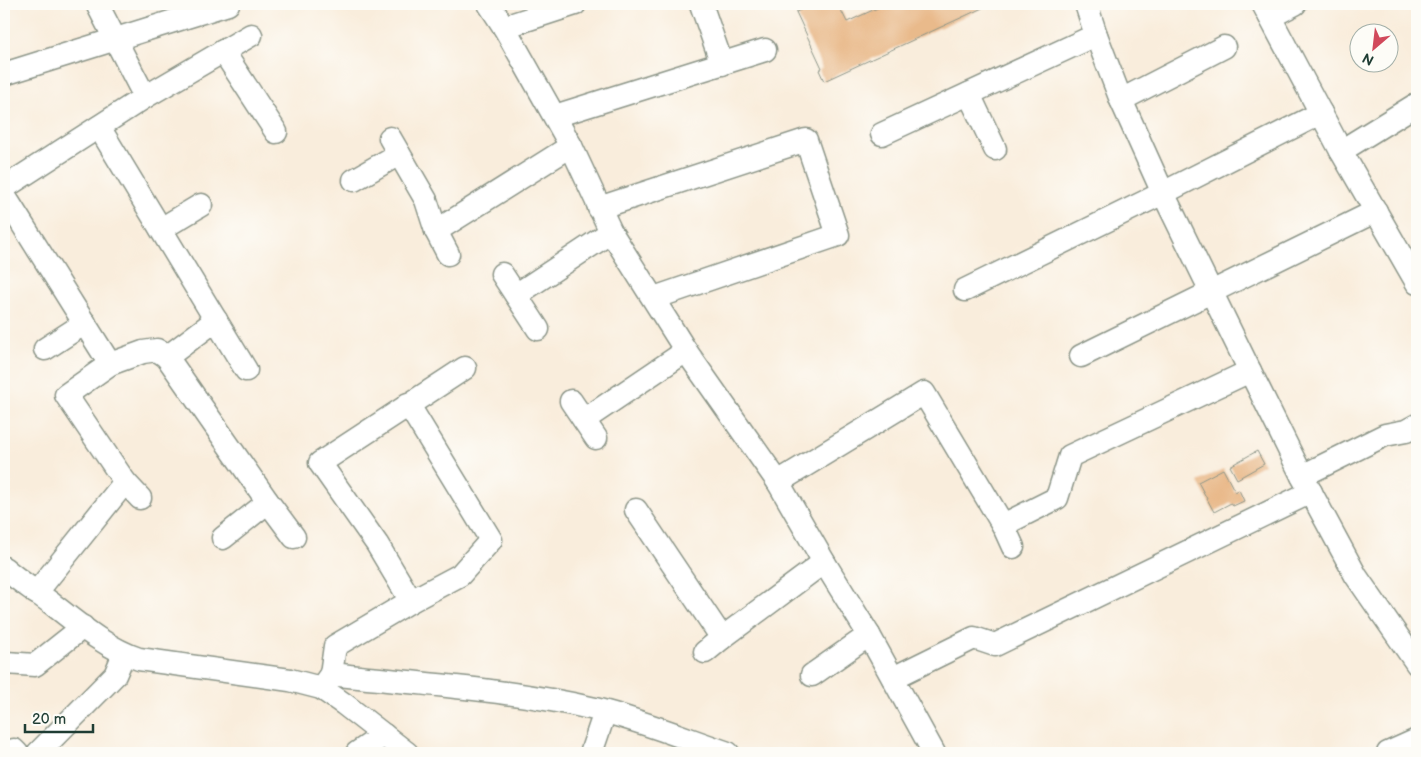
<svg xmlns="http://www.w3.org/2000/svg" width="1421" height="757" viewBox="0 0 1421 757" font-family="'Balsamiq Sans',sans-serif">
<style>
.building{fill:#e9ba8b}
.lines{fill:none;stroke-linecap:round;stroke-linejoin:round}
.minor-casing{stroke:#8c9588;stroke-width:25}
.minor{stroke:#fff;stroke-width:22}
</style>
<rect width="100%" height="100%" fill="#fdfcf7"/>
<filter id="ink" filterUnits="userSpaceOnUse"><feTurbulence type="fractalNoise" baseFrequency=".02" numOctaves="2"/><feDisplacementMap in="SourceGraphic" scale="10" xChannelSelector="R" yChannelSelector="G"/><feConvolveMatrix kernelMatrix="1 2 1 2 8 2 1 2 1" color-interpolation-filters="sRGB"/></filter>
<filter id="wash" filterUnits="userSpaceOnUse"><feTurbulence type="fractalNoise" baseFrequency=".0096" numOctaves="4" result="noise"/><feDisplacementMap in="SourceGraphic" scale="20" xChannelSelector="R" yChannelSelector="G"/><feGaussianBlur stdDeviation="1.12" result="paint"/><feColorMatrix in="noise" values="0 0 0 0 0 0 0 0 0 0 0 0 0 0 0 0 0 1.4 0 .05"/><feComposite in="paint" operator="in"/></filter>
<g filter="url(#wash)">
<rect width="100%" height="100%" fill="#f9eddc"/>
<g id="blocks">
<g class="building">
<path d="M813,4h25l9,18 39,-18h105l-167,77 -5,-11 3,-2 -26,-56z"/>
<path d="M1257,451l7,13 -27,15 -7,-13z"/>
<path d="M1223,469l12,23 4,-2 5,11 -11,5 -2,-3 -17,9 -16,-30z"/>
</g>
</g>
</g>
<g filter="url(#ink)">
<use href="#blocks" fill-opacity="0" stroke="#8c9588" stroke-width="1"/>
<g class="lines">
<g class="minor-casing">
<g id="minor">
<path d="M97,4l48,93"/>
<path d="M489,4l15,23 67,119 40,86 75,119 92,131 46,80 45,73 65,118"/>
<path d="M701,4l21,60"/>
<path d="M1086,4l10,31 25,65 42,93 87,178 52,105 54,100 61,88"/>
<path d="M1263,4l78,147 76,132"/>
<path d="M1270,17l25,-13"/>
<path d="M504,27l71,-23"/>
<path d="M223,51l53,81"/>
<path d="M4,74l224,-70"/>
<path d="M969,94l26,55"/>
<path d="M1121,100l103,-53"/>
<path d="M555,116l210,-66"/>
<path d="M99,127l147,243"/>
<path d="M882,134l214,-99"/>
<path d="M390,138l36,62 10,31 12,23"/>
<path d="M1341,151l76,-47"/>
<path d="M354,180l45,-26"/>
<path d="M4,186l6,-2 135,-87 106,-62"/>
<path d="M4,195l106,169"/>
<path d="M599,208l207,-68 32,95 -184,63"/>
<path d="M161,229l40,-24"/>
<path d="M436,231l135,-85"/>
<path d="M502,274l36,55"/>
<path d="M965,290l198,-97 158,-80"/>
<path d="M516,295l95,-63"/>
<path d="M45,349l40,-26"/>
<path d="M1081,356l295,-145"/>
<path d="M167,357l49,-37"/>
<path d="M571,401l25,37"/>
<path d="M584,420l102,-69"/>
<path d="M1302,476l83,-41 21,-4 11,-6"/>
<path d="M125,482l15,16"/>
<path d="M778,482l146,-89 79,132 54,-27 13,-42 180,-85"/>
<path d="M636,510l86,128"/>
<path d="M1003,525l10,22"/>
<path d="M223,538l45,-36"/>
<path d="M4,568c15,13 31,23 47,35 27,21 55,45 88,56l151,21 31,8 23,16 63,49"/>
<path d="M36,593l89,-111 -59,-87 44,-31 33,-12 14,-2 10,7 101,145 26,35"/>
<path d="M411,601l-34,-57 -57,-81 145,-95"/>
<path d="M705,652l17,-14 102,-76"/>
<path d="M4,665l2,-2 29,2 48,-38"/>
<path d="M331,674l4,-28 76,-45 49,-26 31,-35 -83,-136"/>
<path d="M812,675l57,-40"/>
<path d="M893,678l81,-40 21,7 316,-153"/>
<path d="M321,688l10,-14c88,10 178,15 264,35 45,11 89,29 133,44"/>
<path d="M14,750l3,3"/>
<path d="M38,753l77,-78 9,-21"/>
<path d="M357,753l27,-18"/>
<path d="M591,753l14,-41"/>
<path d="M1388,753l29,-13"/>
</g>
</g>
<use href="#minor" class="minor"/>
</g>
</g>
<rect width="1421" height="757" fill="none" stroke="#fdfcf7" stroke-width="20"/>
<g transform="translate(1374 48) rotate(208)"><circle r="24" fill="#fdfcf7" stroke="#a4b0a9"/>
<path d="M0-4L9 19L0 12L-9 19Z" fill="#d1495b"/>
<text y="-8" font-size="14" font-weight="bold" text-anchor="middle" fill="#1f3d34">N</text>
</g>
<path d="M25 724v8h68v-8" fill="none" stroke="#1f3d34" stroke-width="2.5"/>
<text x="32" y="724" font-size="15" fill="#1f3d34" stroke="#fdfcf7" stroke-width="4" paint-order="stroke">20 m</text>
</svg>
